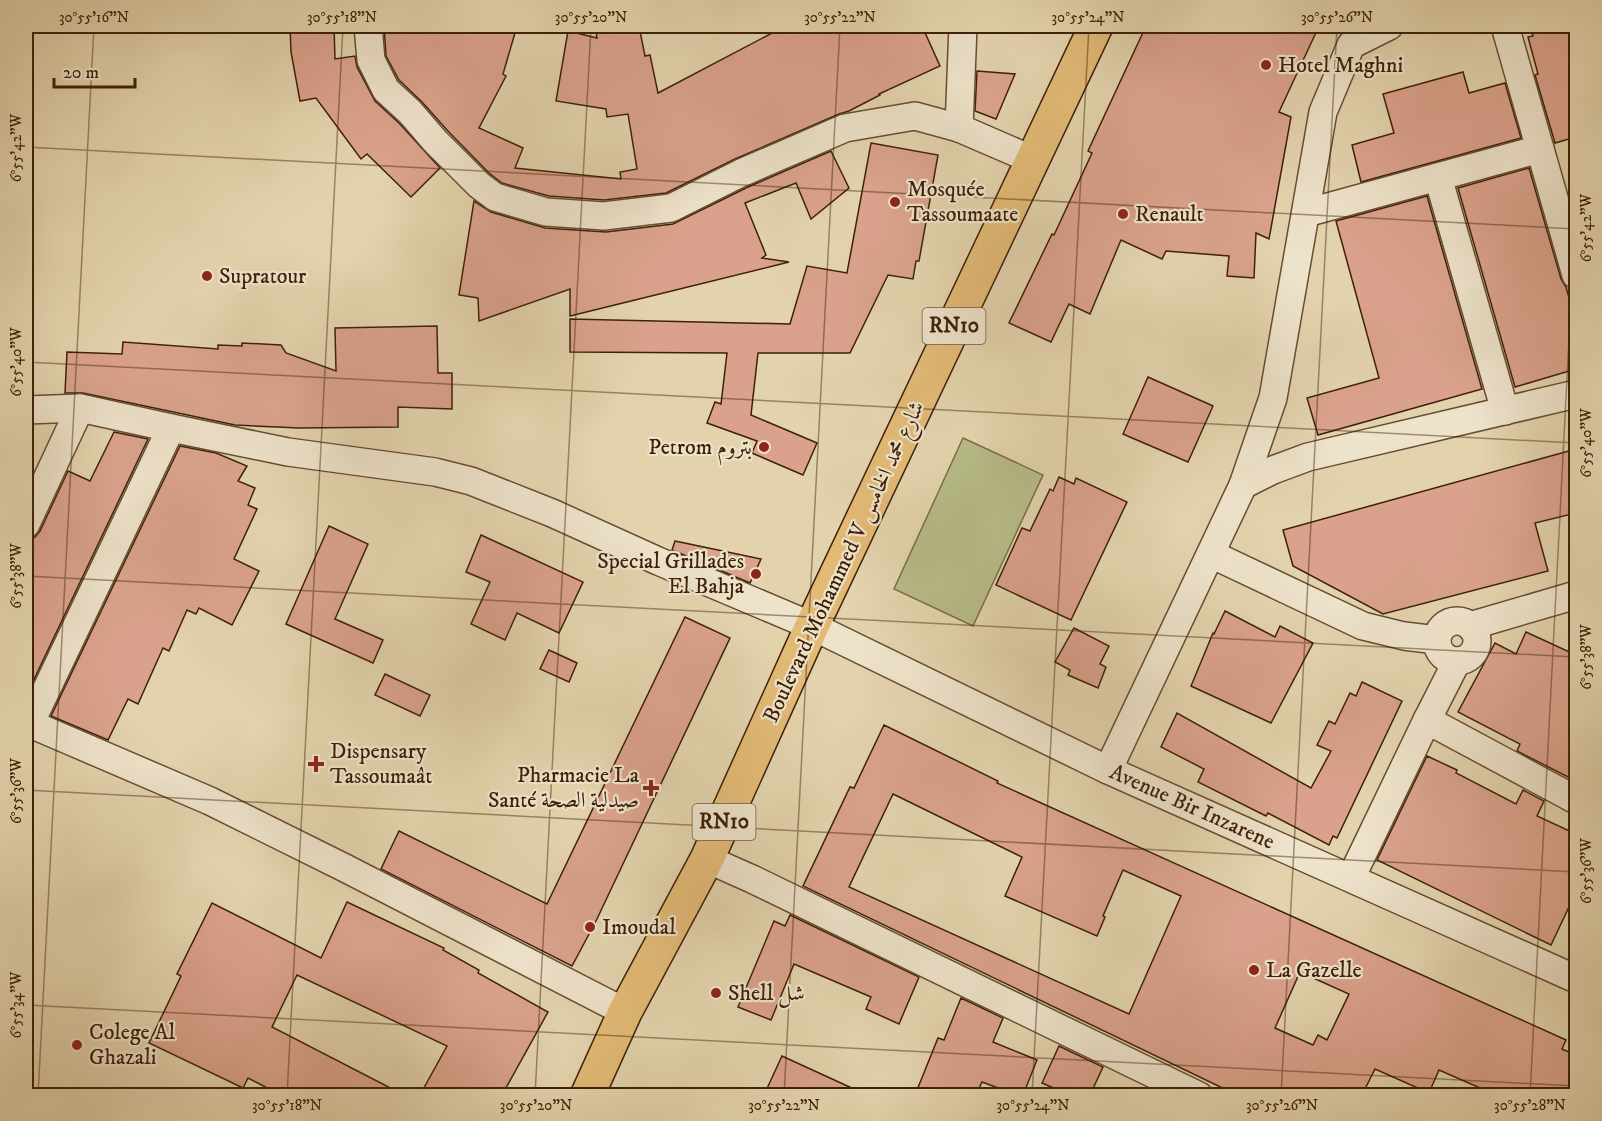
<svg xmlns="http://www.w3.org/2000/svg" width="1602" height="1121" viewBox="0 0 1602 1121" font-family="'IM FELL DW Pica',Amiri,serif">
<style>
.green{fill:#b6bb88;stroke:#7a6e48;stroke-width:1.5}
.building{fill:#daa28c;stroke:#3e2009;stroke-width:1.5;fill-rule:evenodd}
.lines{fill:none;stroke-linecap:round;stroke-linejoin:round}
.minor-casing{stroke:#674d32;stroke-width:30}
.major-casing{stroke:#3e2009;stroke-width:36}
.minor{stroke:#ede2ca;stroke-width:27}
.major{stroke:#e2ba76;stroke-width:33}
.ticks{fill:none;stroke:#3e2009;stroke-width:1.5;stroke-opacity:0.45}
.poi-dot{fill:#8f2418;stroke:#ede2ca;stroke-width:2}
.labels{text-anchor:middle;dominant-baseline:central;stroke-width:4.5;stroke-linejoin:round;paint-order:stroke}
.shield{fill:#ede2ca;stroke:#725a43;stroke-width:1.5}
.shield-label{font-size:21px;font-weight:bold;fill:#3e2009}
.poi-label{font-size:22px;fill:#3e2009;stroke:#ede2ca;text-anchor:start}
.street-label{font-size:22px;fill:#3e2009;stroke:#ede2ca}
.neatline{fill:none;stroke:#3e2009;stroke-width:2}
.ticks-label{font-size:15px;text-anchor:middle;fill:#3e2009}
</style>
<rect width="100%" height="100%" fill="#e3d3ad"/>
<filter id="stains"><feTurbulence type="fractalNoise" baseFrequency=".00333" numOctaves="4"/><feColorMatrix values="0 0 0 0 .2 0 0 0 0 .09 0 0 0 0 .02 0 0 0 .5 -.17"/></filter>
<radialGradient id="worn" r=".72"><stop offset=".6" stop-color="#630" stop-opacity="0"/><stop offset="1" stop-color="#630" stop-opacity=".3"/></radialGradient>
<path class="green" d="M963,438l80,37 -70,151 -79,-37z"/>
<g class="building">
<path d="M290,26h44l1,33 20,-3 2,11 18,34 24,22 41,45 -29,29 -44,-43 -6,5 -45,-61 -16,3 -9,-49z"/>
<path d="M384,26h133l-14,48 3,2 -27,52 44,20 -8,20 106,11 -1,-7 17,-3 -9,-55 -21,3 -1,-8 -50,-8 12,-70 29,7 -2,-12h44l6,30 5,-1 8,38 116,-61 -3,-6h151l18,40 -61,28 1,1 -31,16 -10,3 -104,45 -69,34 -62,7 -55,-4 -47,-13 -13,-10 -42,-43 -25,-28 -23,-22 -13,-24z"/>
<path d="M1146,26h173l-40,86 12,5 -22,122 -13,-6 -2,45 -27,-2 2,-20 -63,-5 -4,8 -41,-19 -31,74 -21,-10 -18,38 -42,-19 43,-89 2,1 38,-82 -4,-2z"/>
<path d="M1530,26h46v111l-21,6 -20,-68 3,-1 -10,-37 5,-1z"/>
<path d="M977,71l38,3 -19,45 -21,-8z"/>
<path d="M1463,72l6,21 36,-10 16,55 -160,44 -9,-37 42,-12 -11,-39z"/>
<path d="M871,143l67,12 -19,106h-3l-3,18 -25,-4 -38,78h-92l-7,62 66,28 -14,32 -51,-22 5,-12 -50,-18 8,-21 6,2 6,-51 -157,-1v-33l220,5 17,-58 40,7z"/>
<path d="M831,151l18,37 -38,31 -15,-36 -51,20 21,52 -4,3 27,4 -219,54v-27l-91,32 -1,-23 -19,-3 15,-94 17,11 54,16 61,4 67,-8 75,-37z"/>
<path d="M1529,168l32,111 5,8 10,35v47l-61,18 -57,-199z"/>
<path d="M1427,196l55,193 -164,46 -11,-37 72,-20 -43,-157z"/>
<path d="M437,326l1,47h14v36l-54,-2v20l-99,1 -64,-3 -152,-32h-18l2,-41 55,2 1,-12 95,7v-4l24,1v-3l39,2 5,8 50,18 -1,-43z"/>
<path d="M1148,377l65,29 -25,56 -65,-28z"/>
<path d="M114,432l34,7 -120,253 -2,-1v-144l3,-8 6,-2 5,-6 28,-60 22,10z"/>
<path d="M180,446l36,7 31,13 -9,15 17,7 -7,17 9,4 -23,50 25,12 -27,54 -33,-17 -3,6 -9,-4 -18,41 -6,-3 -25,56 -10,-5 -20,41 -57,-24z"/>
<path d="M1576,449v64l-41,10 13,48 -165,43 -90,-48 -10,-36z"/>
<path d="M1059,477l15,7 2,-6 51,24 -56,118 -75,-35 26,-57 8,3 20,-42 3,2z"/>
<path d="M329,526l39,18 -33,75 48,21 -10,23 -87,-39z"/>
<path d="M481,535l102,47 -24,51 -42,-20 -12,27 -34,-16 19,-42 -24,-10z"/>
<path d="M675,541l86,18 -11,24 -78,-33z"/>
<path d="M1225,611l50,26 5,-11 33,17 -42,80 -80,-37 22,-53 1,1z"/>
<path d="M685,617l45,21 -134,283 -24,45 -191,-97 18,-38 148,73z"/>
<path d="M1074,628l35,18 -9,18 6,3 -8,21 -30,-13 2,-5 -15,-8z"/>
<path d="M1526,632l50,23v126l-59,-30 3,-7 -62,-32 37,-69 21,11z"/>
<path d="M549,650l28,13 -8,19 -29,-13z"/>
<path d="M385,674l45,21 -10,21 -45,-21z"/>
<path d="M1362,682l40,19 -65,137 -4,-2 -4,9 -61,-32 -2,3 -68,-34 6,-13 -43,-22 16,-34 134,75 20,-37 -14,-6 12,-24 6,3 15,-31 6,3z"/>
<path d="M884,725l114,56 -1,2 569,257 -4,9 14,6v21l-8,19h-72l-57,-25 -10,23 -54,-24 -13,26h-125l-434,-209 47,-99 4,1zM893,794l129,63 -17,39 92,40 8,-19 -2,-1 20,-46 58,26 -52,118 -280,-127zM1300,972l49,22 -22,46 -9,-5 -5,10 -38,-17z"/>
<path d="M1427,756l30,14 -1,3 60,31 7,-14 21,11 -7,15 39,18v58l-25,53 -174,-85z"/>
<path d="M347,902l97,46 -1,2 36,20 -1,3 70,39 -46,83h-82l27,-49 -150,-71 -25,52 132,68h-123l-33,-17 -5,10 -94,-45 32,-67 -4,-2 35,-71 109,55z"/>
<path d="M790,915l129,62 -20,47 -33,-15 5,-12 -77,-33 -23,56 -33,-13 36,-86 11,5z"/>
<path d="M961,998l42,20 -10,24 44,18 -14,35h-6l-35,-13 -6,13h-61l23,-57 6,2z"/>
<path d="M1059,1046l44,21 -13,28h-20l-28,-12z"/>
<path d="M782,1056l85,39h-103z"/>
</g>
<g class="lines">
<g class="minor-casing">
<g id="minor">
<path d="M368,26l3,34 15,30 24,22 25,29 44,44 16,12 51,15 58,4 67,-8 70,-35 104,-45 70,-12 44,12 74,32"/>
<path d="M1505,26l71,249"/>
<path d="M959,128l4,-102"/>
<path d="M1438,177l67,234"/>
<path d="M1306,213l234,-64"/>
<path d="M26,410l54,-2 91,20"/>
<path d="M1243,485l30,-87 50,-286 28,-67 38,-19"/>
<path d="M26,524l54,-116"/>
<path d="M1211,554l152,72 41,10 33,4"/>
<circle cx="1457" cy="641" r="20"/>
<path d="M1470,626l106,-31"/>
<path d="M1457,661l-30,59 149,80"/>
<path d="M26,722l184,79 135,67 280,144"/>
<path d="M30,724l141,-296 117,24 147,20 36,9 81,32 106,48 154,65 296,144 468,209"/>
<path d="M1108,770l135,-285 30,-15 35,-13 268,-63"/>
<path d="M707,859l45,20 447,217"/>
<path d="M1351,878l76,-158"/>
</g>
</g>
<g class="major-casing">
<path id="major" d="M587,1096l38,-84 82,-153 105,-233 284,-600"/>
</g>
<use href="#minor" class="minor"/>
<use href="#major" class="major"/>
</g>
<path class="ticks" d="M26,147l1550,82M26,362l1550,81M26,576l1550,81M26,790l1550,82M26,1005l1550,81M38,1096l56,-1070M287,1096l56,-1070M535,1096l56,-1070M784,1096l56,-1070M1032,1096l57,-1070M1281,1096l56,-1070M1530,1096l46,-892"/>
<g class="poi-dot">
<circle cx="1266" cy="65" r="6"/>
<circle cx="895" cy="202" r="6"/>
<circle cx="1123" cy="214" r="6"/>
<circle cx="207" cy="276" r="6"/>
<circle cx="764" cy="447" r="6"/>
<circle cx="756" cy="574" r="6"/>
<path d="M313 755h6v6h6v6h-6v6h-6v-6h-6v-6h6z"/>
<path d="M648 779h6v6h6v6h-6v6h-6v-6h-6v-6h6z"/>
<circle cx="590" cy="927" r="6"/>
<circle cx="1254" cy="970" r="6"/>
<circle cx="716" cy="993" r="6"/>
<circle cx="77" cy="1045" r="6"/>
</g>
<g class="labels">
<g class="shield">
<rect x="922.5" y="308" width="63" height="36" rx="4.5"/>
<rect x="692.5" y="804" width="63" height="36" rx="4.5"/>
</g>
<g class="shield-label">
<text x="954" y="326">RN10</text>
<text x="724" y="822">RN10</text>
</g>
<g class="poi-label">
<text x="1278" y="65">Hotel Maghni</text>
<text x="907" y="189">Mosquée<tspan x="907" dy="25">Tassoumaate</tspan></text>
<text x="1135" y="214">Renault</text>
<text x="219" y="276">Supratour</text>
<text x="752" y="447" text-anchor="end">Petrom بتروم</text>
<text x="744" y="561" text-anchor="end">Special Grillades<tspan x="744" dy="25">El Bahja</tspan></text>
<text x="330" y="751">Dispensary<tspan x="330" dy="25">Tassoumaât</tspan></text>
<text x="639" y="775" text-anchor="end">Pharmacie La<tspan x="639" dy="25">Santé صيدلية الصحة</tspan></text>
<text x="602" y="927">Imoudal</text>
<text x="1266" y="970">La Gazelle</text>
<text x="728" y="993">Shell شل</text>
<text x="89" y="1032">Colege Al<tspan x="89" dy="25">Ghazali</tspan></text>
</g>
<g class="street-label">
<text transform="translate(844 562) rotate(-65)">Boulevard Mohammed V شارع محمد الخامس</text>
<text transform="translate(1192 807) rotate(24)">Avenue Bir Inzarene</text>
</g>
</g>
<rect width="1602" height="1121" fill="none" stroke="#e3d3ad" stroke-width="66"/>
<path d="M54 78v9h81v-9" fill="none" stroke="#3e2009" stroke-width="3"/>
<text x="63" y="78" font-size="18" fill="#3e2009" stroke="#ede2ca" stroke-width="4.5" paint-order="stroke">20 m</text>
<rect x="33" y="33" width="1536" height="1055" class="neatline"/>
<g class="ticks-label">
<text x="94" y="22">30°55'16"N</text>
<text x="342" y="22">30°55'18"N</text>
<text x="591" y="22">30°55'20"N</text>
<text x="840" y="22">30°55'22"N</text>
<text x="1088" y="22">30°55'24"N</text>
<text x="1337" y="22">30°55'26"N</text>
<text transform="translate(16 148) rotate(-90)" y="5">6°55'42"W</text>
<text transform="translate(1586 228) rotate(-90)" y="5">6°55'42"W</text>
<text transform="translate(16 362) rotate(-90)" y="5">6°55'40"W</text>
<text transform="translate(1586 443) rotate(-90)" y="5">6°55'40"W</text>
<text transform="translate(16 576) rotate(-90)" y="5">6°55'38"W</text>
<text transform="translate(1586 657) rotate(-90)" y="5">6°55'38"W</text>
<text transform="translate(16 791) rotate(-90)" y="5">6°55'36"W</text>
<text transform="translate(1586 871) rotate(-90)" y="5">6°55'36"W</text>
<text transform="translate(16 1005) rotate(-90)" y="5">6°55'34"W</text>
<text x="287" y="1110">30°55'18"N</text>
<text x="536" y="1110">30°55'20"N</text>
<text x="784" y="1110">30°55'22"N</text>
<text x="1033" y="1110">30°55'24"N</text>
<text x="1282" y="1110">30°55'26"N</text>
<text x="1530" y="1110">30°55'28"N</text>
</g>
<rect width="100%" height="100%" filter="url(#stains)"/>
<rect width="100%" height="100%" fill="url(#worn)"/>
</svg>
